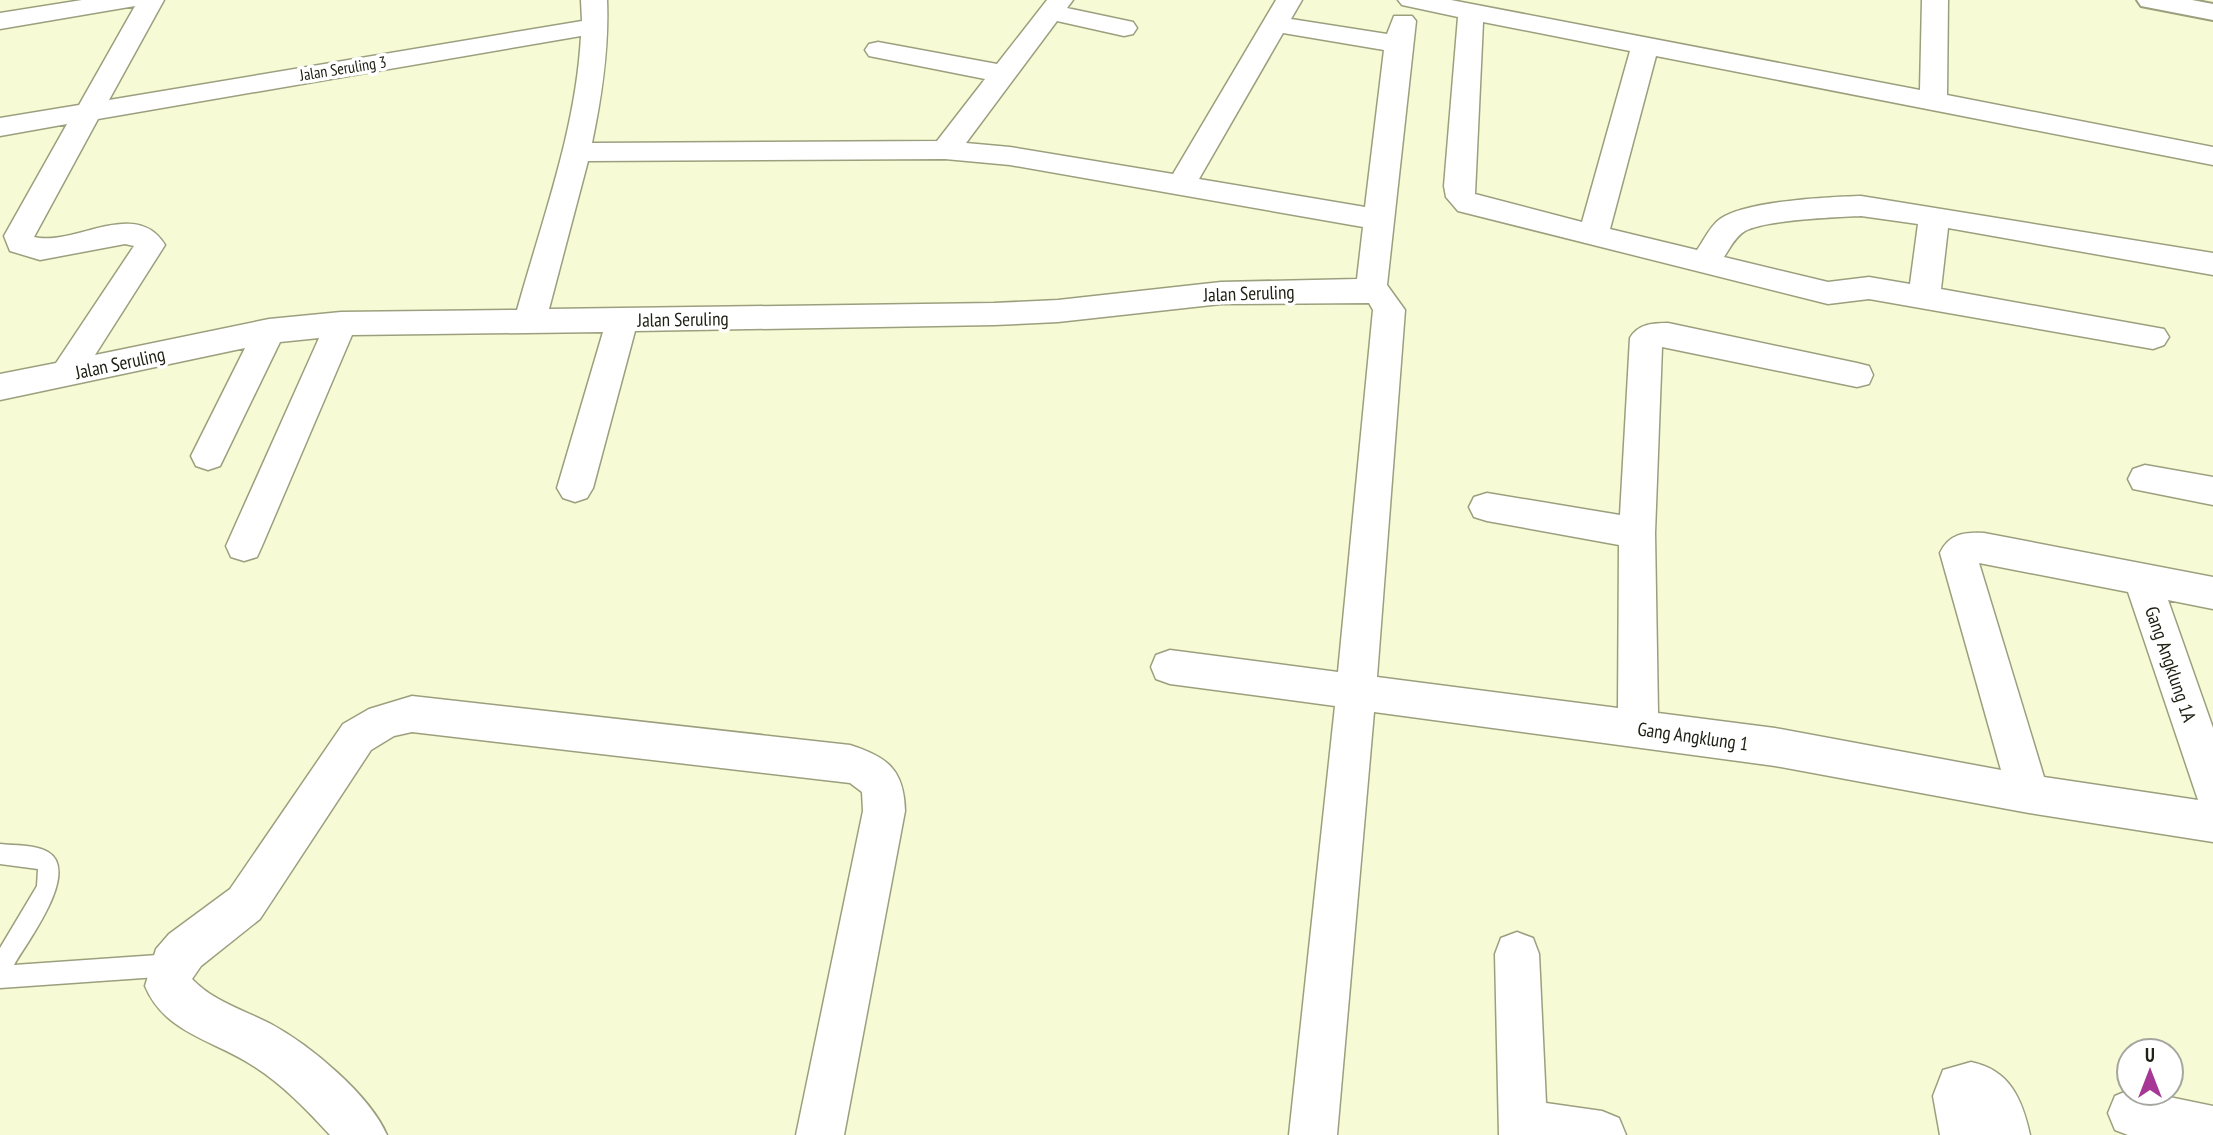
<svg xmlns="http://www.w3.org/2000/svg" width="2213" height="1135" viewBox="0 0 2213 1135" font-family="'PT Sans Narrow',sans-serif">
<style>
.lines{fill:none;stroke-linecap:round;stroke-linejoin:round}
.service-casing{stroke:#9c9f7d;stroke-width:3}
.minor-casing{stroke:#9c9f7d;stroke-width:3}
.tertiary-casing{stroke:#9c9f7d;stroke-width:4}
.service{fill:#fff;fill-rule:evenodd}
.minor{fill:#fff;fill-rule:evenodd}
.tertiary{fill:#fff;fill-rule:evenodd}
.labels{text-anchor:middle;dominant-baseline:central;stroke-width:7;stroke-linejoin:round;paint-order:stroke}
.far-street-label{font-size:16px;fill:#202114;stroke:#fff}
.street-label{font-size:19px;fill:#202114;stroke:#fff}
</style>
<rect width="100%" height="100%" fill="#f6fad5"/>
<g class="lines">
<g class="service-casing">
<path id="service" d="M0,844c14,2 35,0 48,8 33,20 -21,90 -34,113l158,-11 8,3 3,8 -3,8 -8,3 -172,12v-40l37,-62 1,-17 -38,-5z"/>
</g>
<g class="minor-casing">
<g id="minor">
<path d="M82,0h82l-55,100 473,-79 -1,-21h26c2,48 -5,95 -15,143l345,-2 48,-62 -116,-23 -4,-6 4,-6 9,-2 119,22 50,-64h26l-6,8 66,14 4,6 -4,6 -9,2 -67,-15 -91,122 44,4 163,27 103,-174h26l-11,19 96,15 7,-18h18l4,5 -29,264 18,25 -28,367 241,31 1,-163 -132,-24 -13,-4 -5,-10 5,-10 13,-4 133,22 10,-177c8,-14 23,-15 38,-15l189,40 12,3 4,9 -4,9 -12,3 -195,-40 -7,186 3,180 117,15 226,42 -61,-217c9,-19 24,-21 44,-20l229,44v32l-45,-9 45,128v114l-184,-29 -254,-47 -401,-54 -37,423h-48l46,-429 -165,-22 -14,-5 -5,-12 5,-12 14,-5 168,22 35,-362 -4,-7 -148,1 -163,18 -64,3 -359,6 -42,157 -6,10 -12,4 -12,-4 -6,-10 46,-156 -251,3 -90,211 -5,11 -13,4 -13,-4 -5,-11 93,-208 -39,4 -60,124 -12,4 -12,-4 -5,-10 54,-108 -245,52v-26l56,-11 78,-117 -9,-2 -85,16 -30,-9 -6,-15 63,-112 -67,12v-18l79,-13 56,-99 -135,23v-16zM1283,33l101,17 -19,157 -166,-28zM581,36c-5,94 -39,184 -64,274l-176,2 -72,7 -174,36 70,-110c-29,-48 -91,2 -131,-8l64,-118zM945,159l65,6 353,62 -6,52 -136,3 -163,18 -64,3 -445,6 39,-148zM1979,563l149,29 70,208 -154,-23z"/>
<path d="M1398,0h53l469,90 2,-90h26l-1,95 266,52v18l-557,-109 -46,173 87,21c7,-10 13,-24 23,-31 26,-18 107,-22 141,-23l352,57v22l-265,-47 -7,61 223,40 5,8 -5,8 -11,4 -284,-50 -41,5 -370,-93 -12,-14 -2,-11 14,-169 -56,-12zM1483,22l147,29 -48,171 -107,-28zM1861,216l57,8 -8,60 -41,-7 -41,5 -104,-25c6,-9 11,-20 21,-26 20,-11 91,-14 116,-15z"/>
<path d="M2145,465l68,12v28l-80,-16 -5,-10 5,-10z"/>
<path d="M412,696l438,49c37,12 54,24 55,66l-61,324h-48l67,-324 -1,-19 -12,-9 -438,-51 -18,4 -23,14 -111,169 -59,47 -9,13c22,23 52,31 79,45 39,21 99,71 116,111h-57c-23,-25 -47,-50 -75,-68 -40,-27 -90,-33 -110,-81l11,-37 13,-15 61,-45 113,-165 26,-15z"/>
<path d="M1517,932l16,6 6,16 7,149 56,8 17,7 7,17h-127l-4,-181 6,-16z"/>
<path d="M1971,1062c39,8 51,37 59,73h-90l-7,-39 10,-26z"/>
<path d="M2129,1090v3h21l63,13v29h-85l-13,-5 -7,-17 7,-17z"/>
</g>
</g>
<g class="tertiary-casing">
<path id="tertiary" d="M2137,0h55l21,4v16l-72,-14z"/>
</g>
<use href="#service" class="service"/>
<use href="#minor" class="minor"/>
<use href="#tertiary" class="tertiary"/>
</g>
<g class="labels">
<g class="far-street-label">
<text transform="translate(343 68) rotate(-9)">Jalan Seruling 3</text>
</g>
<g class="street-label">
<text transform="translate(1249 293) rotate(-2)">Jalan Seruling</text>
<text transform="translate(683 319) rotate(-1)">Jalan Seruling</text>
<text transform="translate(120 363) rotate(-12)">Jalan Seruling</text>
<text transform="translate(2171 664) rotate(71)">Gang Angklung 1A</text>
<text transform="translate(1693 736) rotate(8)">Gang Angklung 1</text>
</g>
</g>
<g transform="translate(2150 1072)"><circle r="33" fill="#ffffff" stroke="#a6a6a1" stroke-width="2"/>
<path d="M0-5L12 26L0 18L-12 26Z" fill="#a63795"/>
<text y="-10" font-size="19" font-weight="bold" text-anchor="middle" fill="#202114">U</text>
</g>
</svg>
